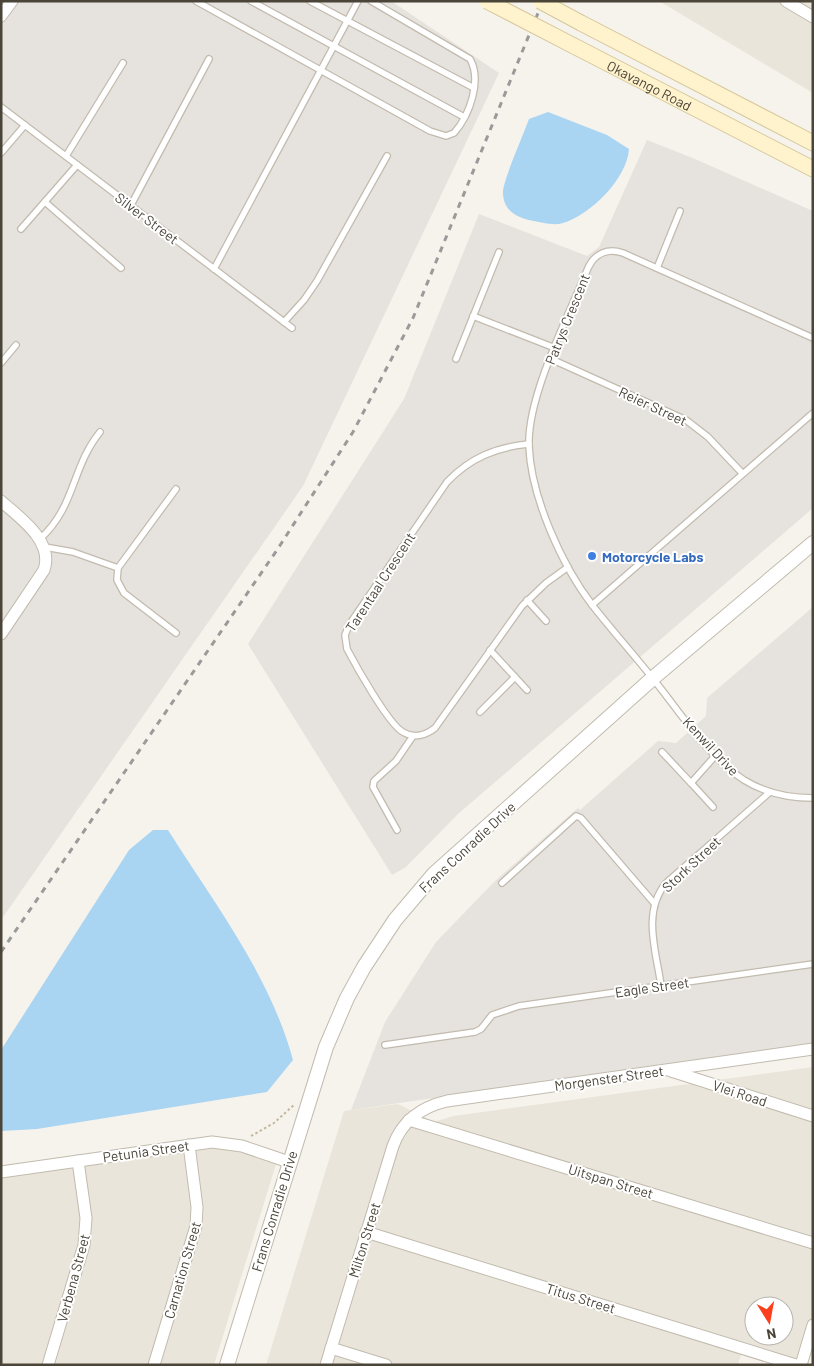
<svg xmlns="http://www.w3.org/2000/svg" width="814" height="1366" viewBox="0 0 814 1366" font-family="Barlow,sans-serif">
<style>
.residential{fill:#eae5da;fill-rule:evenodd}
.industrial{fill:#e6e2dd}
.water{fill:#a9d4f2}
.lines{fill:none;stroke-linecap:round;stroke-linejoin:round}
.service-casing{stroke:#c2bbae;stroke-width:8}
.minor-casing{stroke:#c2bbae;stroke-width:13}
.tertiary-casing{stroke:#c2bbae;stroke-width:16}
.secondary-casing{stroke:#d6c79b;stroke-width:17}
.path{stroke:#c4b79f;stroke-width:2;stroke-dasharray:2.5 2.5;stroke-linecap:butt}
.service{stroke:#fff;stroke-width:5.5}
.minor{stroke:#fff;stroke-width:11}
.tertiary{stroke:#fff;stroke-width:14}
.secondary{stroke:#fff3cd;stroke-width:15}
.rail{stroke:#9a9a9a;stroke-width:3;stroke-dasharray:6 6;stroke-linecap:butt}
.secondary-bridge-casing{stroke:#d6c79b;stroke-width:17;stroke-linecap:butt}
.secondary-bridge{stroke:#fff3cd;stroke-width:15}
.shop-dot{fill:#3f7fe0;stroke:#fff;stroke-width:2}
.labels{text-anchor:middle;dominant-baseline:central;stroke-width:4;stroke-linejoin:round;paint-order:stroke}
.street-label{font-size:14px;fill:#4b4439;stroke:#fff}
.shop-label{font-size:14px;font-weight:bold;fill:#366cbe;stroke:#fff;text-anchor:start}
</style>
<rect width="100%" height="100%" fill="#f6f3ec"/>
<g class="residential">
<path d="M659,1h154v92z"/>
<path d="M813,1067v263l-11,35 -59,-17 -5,17h-472l78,-254 54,-7 36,18 19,-6zM754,1306h30v30h-30z"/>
<path d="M212,1143l65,18 -63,204h-213v-193z"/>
</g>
<g class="industrial">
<path d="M1,1h390l108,72 -196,413 -302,434z"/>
<path d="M647,140l48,19 118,52v297l-355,306 -52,53 -14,8 -144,-231 156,-245 75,-185 108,42 12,-9z"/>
<path d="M813,607v436l-462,67 34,-88 51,-80 59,-61 83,-73 2,2 78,-69 18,2 30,-27 1,-18z"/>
</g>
<g class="water">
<path d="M548,112l59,23 22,14c-2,30 -39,66 -66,74 -6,2 -13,1 -19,0 -19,-3 -41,-7 -41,-31 0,-11 21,-59 26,-73z"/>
<path d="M153,830h15c46,73 102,145 125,230l-26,32 -230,37 -36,2v-81l128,-200z"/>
</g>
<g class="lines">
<g class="service-casing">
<g id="service">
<path d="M196,1l234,130 16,5 8,-3c16,-18 28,-53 16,-74l-99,-58"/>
<path d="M251,1l213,116"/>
<path d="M310,1l164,87"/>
<path d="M1,107l291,221"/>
<path d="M1,153l24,-28"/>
<path d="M66,156l57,-93"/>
<path d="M45,202l76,66"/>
<path d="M131,205l78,-146"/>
<path d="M21,229l56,-64"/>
<path d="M657,268l23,-57"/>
<path d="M214,269l144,-268"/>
<path d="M473,316l82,32"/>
<path d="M284,322l20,-22 13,-19 70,-125"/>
<path d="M813,338l-190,-85c-15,-5 -28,0 -35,15 -19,47 -61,128 -59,178 2,51 33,120 64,160 21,27 44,52 65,79 26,33 51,72 86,95 21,13 45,18 69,18"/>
<path d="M456,359l43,-107"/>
<path d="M551,359l135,61 22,17 34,36"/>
<path d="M1,363l15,-18"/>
<path d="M529,444c-33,3 -59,14 -82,38l-98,143 -4,10 2,14c9,17 42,76 56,83 11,7 23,3 32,-4l87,-122 24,-23 22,-16"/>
<path d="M40,539c36,-33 31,-71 60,-107"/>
<path d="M45,547l28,5 45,16 58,-79"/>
<path d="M118,568l-1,12 7,13 52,40"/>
<path d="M527,600l19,21"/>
<path d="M592,605l221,-192"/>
<path d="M490,650l37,40"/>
<path d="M480,712l35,-35"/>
<path d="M662,752l29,31 25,-28"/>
<path d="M691,783l22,24"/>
<path d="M397,830l-24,-43 1,-6 22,-20 17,-25"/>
<path d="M502,883l74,-67 5,2 73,85"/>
<path d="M661,985c-5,-34 -19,-73 5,-102l104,-91"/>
<path d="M385,1045l90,-13 6,-3 11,-14 27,-9 294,-42"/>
</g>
</g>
<g class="minor-casing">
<g id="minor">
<path d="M786,1l27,16"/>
<path d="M1,16l11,-15"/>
<path d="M1,501c19,17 53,40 43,69l-43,64"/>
<path d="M671,1071l142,45"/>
<path d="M409,1120l404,123"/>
<path d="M1,1172l211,-30 30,4 47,16"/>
<path d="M366,1232l430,133"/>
<path d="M331,1348l55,17"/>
<path d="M48,1365l36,-120 2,-27 -8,-57"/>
<path d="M154,1365l42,-139 1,-19 -8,-62"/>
<path d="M326,1365l67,-219c9,-25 28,-39 54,-45l366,-52"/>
<path d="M801,1365l12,-40"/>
</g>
</g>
<g class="tertiary-casing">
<path id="tertiary" d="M227,1365l99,-318 21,-49 17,-31 31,-47 39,-46 219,-196 160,-135"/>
</g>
<g class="secondary-casing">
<g id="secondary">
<path d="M581,23l232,120"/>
<path id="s1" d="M574,46l239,123"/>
</g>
</g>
<path class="path" d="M251,1136l23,-13 21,-19"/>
<use href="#service" class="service"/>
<use href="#minor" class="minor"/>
<use href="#tertiary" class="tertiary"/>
<use href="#secondary" class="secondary"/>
<path class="rail" d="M1,952l276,-402 76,-118 60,-114 130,-317"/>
<g class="secondary-bridge-casing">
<g id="secondary-bridge">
<path d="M487,1l87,45"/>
<path d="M540,1l41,22"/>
</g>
</g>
<use href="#secondary-bridge" class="secondary-bridge"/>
</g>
<circle class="shop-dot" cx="592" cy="556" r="5"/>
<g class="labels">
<g class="street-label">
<text stroke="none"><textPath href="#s1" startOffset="85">Okavango Road</textPath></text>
<text transform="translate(147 218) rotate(37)">Silver Street</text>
<text transform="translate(567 319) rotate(-68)">Patrys Crescent</text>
<text transform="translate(653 406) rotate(25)">Reier Street</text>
<text transform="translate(380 582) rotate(-57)">Tarentaal Crescent</text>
<text transform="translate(711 746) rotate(47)">Kenwil Drive</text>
<text transform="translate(467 847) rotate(-43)">Frans Conradie Drive</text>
<text transform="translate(691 864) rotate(-43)">Stork Street</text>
<text transform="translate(652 987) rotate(-8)">Eagle Street</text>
<text transform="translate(609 1078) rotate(-8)">Morgenster Street</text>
<text transform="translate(740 1093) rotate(18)">Vlei Road</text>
<text transform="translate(146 1151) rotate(-8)">Petunia Street</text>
<text transform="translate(611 1181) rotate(17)">Uitspan Street</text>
<text transform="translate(274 1211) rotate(-73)">Frans Conradie Drive</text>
<text transform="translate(364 1240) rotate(-73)">Milton Street</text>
<text transform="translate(182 1270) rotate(-74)">Carnation Street</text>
<text transform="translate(73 1278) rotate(-75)">Verbena Street</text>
<text transform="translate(581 1298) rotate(17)">Titus Street</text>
</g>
<g class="shop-label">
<text x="602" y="556">Motorcycle Labs</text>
</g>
</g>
<rect width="814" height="1366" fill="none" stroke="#4b4439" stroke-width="5"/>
<g transform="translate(769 1321) rotate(169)"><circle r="24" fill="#ffffff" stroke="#b7b4b0"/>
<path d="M0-4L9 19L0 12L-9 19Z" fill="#fc3f1d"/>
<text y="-8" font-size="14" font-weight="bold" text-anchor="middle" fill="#4b4439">N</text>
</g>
</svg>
